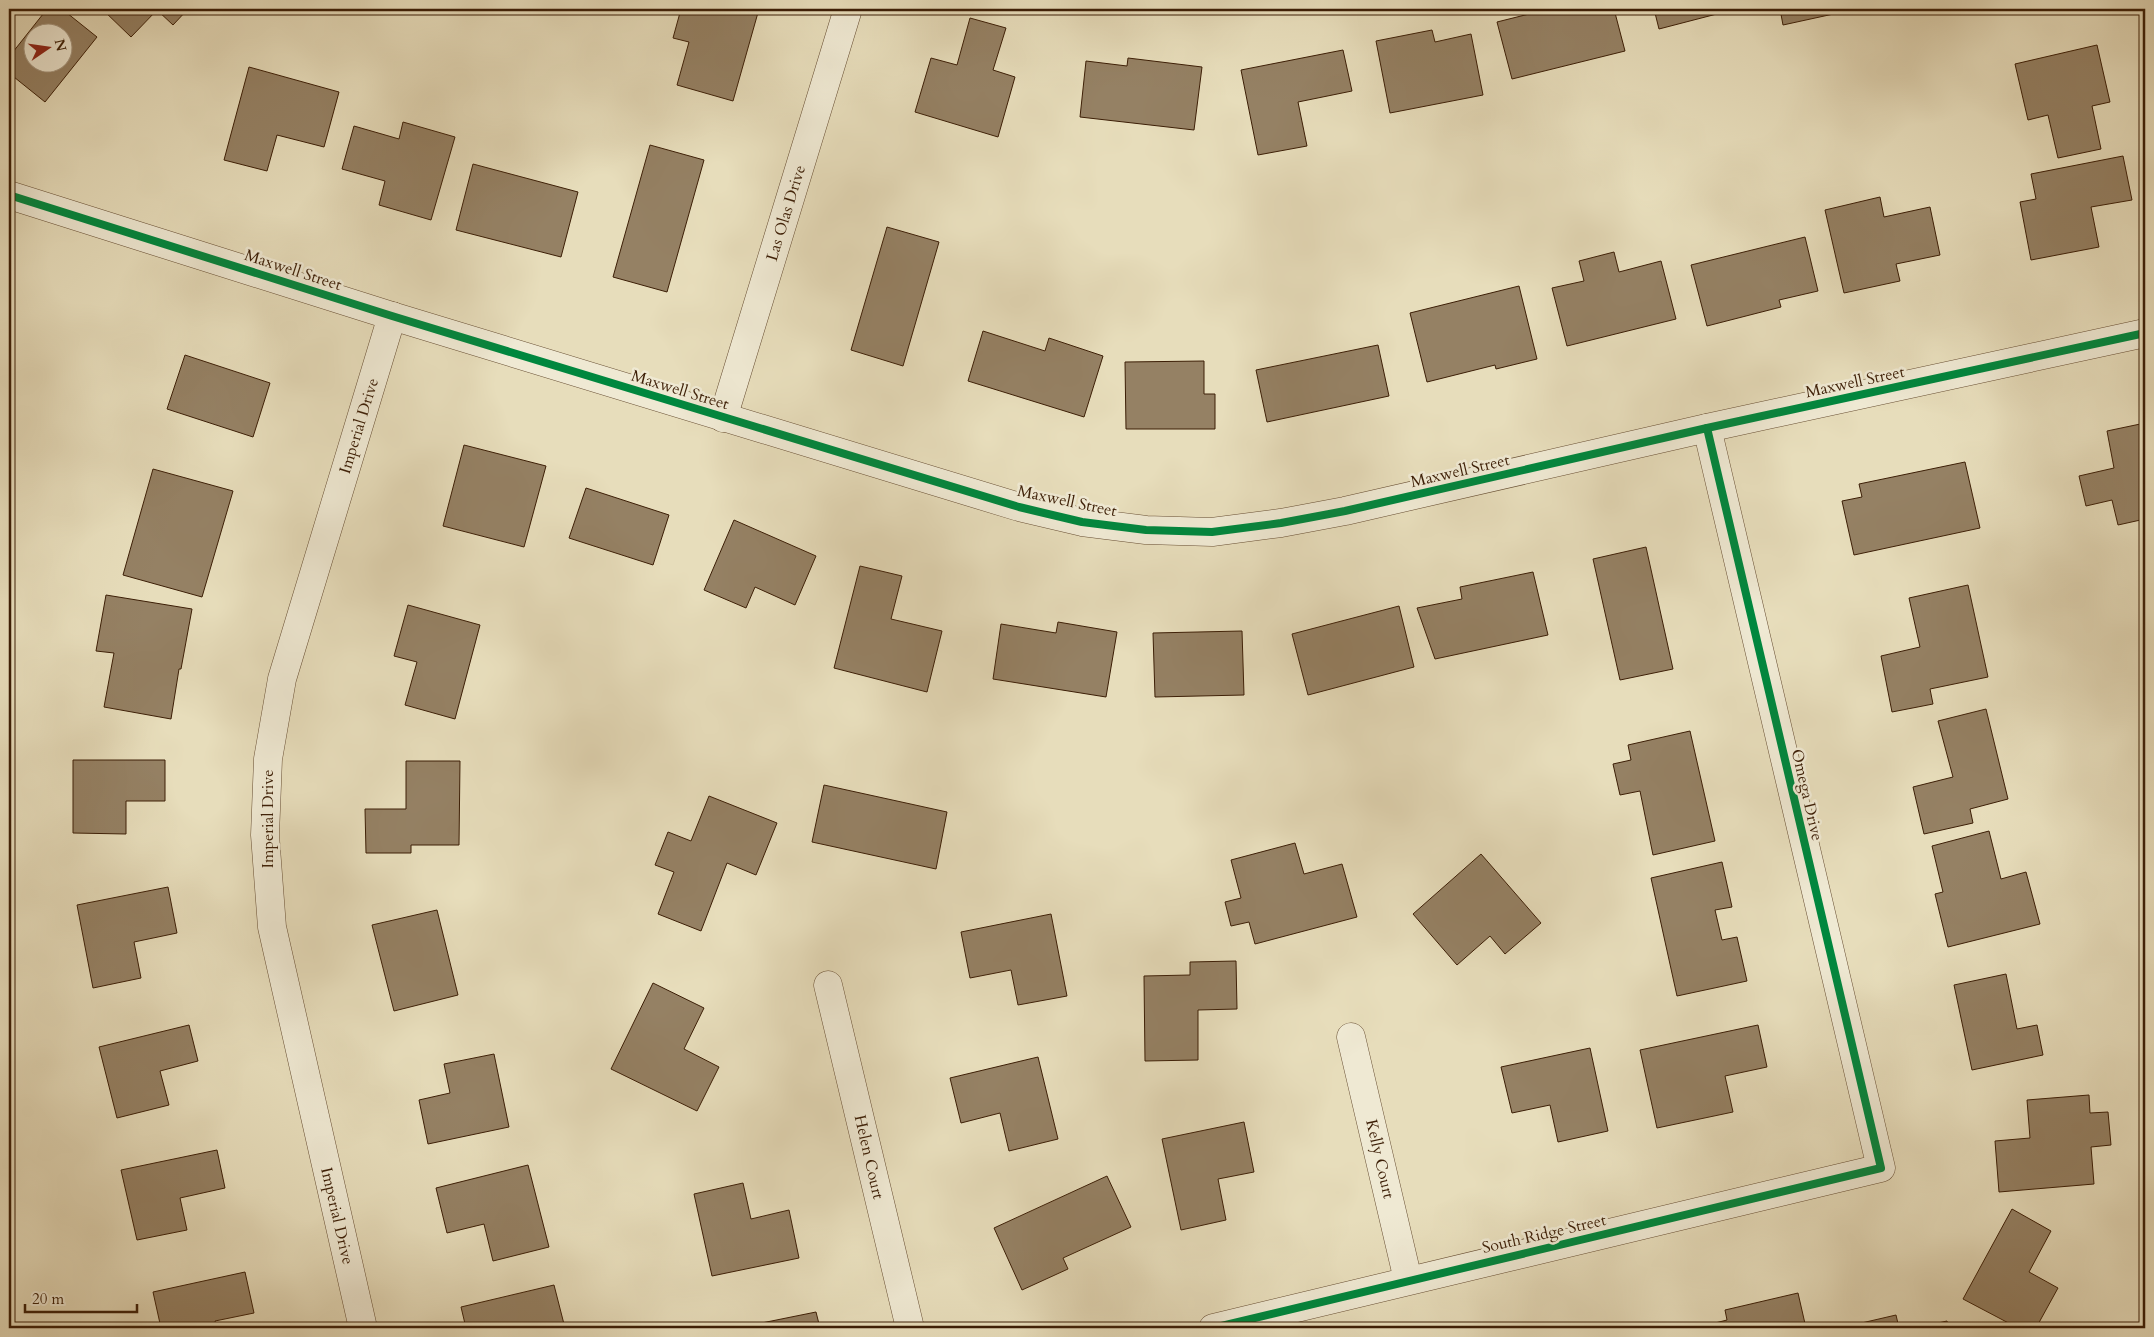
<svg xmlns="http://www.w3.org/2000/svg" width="2154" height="1337" viewBox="0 0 2154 1337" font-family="Cardo,serif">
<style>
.building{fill:#958164;stroke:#3c1e06;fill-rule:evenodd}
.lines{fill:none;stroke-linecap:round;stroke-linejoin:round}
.street-casing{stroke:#674e33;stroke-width:29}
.street{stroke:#efe9d3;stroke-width:28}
.cycleway-casing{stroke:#efe9d3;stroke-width:11}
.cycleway{stroke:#00873e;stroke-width:8}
.labels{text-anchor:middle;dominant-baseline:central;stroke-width:5;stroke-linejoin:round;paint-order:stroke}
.street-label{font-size:16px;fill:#3c1e06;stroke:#efe9d3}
</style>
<rect width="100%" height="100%" fill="#e7ddbb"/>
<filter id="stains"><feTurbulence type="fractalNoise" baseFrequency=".004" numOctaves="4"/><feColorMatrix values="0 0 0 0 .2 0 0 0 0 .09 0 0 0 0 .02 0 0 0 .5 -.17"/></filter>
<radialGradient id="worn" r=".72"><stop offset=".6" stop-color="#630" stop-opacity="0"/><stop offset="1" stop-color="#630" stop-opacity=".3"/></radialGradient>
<g class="building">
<path d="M47,9h15l35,28 -52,65 -36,-29v-16zM32,32h30v30h-30z"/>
<path d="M102,9h86l-15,16 -16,-15 -26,27z"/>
<path d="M681,9h78l-26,92 -56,-16 12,-43 -16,-4z"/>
<path d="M1549,9h65l11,42 -113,28 -15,-57z"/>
<path d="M1654,9h82l-77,20z"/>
<path d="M1780,9h57l1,4 -55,12z"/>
<path d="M970,18l36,10 -13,42 22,7 -17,60 -83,-25 16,-54 26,7z"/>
<path d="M1432,30l3,12 36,-8 12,61 -93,18 -14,-72z"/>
<path d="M2097,45l13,57 -18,4 9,43 -43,9 -10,-43 -20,5 -13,-56z"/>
<path d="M1343,50l9,41 -54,11 9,44 -49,9 -17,-85z"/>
<path d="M1128,58l74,9 -8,63 -114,-13 6,-56 41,5z"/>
<path d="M249,67l90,25 -15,55 -47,-12 -10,36 -43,-11z"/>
<path d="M403,122l52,15 -24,83 -52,-15 6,-24 -43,-12 12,-43 45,13z"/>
<path d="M650,145l54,15 -37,132 -54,-15z"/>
<path d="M2123,156l9,44 -41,7 8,40 -68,13 -11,-58 16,-3 -5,-25z"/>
<path d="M473,164l105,28 -17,65 -105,-27z"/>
<path d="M1880,197l4,20 46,-10 10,48 -44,9 4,17 -56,12 -19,-83z"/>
<path d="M887,227l52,15 -36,124 -52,-16z"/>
<path d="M1805,237l13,54 -39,9 2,7 -74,19 -16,-61z"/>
<path d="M1614,252l5,20 42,-11 15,58 -109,27 -15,-58 32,-7 -5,-20z"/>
<path d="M1519,286l18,73 -41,10 -1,-4 -68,17 -17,-69z"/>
<path d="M983,331l62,20 4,-13 54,18 -19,61 -116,-36z"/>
<path d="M1378,345l11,51 -122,26 -11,-52z"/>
<path d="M185,355l85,28 -17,54 -86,-28z"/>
<path d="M1204,361v33h11v35h-89l-1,-67z"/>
<path d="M2145,423v96l-27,6 -6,-25 -26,6 -7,-30 35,-8 -7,-37z"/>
<path d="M464,445l82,21 -22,81 -81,-21z"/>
<path d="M1965,462l15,66 -126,27 -12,-54 20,-4 -3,-13z"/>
<path d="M153,469l80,22 -31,106 -79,-22z"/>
<path d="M586,488l83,27 -16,50 -84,-27z"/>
<path d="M734,520l82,36 -21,49 -40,-18 -9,21 -42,-18z"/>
<path d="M1646,547l27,122 -53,11 -27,-121z"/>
<path d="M860,566l42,10 -11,43 51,12 -15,61 -93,-24z"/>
<path d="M1533,572l15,63 -113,24 -18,-51 45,-9 -2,-12z"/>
<path d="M1968,585l20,92 -58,12 3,15 -41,8 -11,-56 39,-9 -11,-49z"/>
<path d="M106,595l86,14 -11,60h-2l-8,50 -67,-12 10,-54 -18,-2z"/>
<path d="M408,605l72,20 -25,94 -50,-14 12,-43 -23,-6z"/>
<path d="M1399,606l15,61 -106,28 -16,-61z"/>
<path d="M1058,622l59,10 -11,65 -113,-18 8,-55 55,9z"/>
<path d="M1242,631l2,64 -89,2 -2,-64z"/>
<path d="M2142,671h3v16z"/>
<path d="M1986,709l22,90 -38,10 3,14 -49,11 -11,-47 40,-10 -15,-56z"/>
<path d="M1690,731l25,110 -62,14 -13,-64 -20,4 -7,-31 18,-4 -3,-15z"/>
<path d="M73,760h92v41h-39v33l-53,-1z"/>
<path d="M406,761h54l-1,84h-48v8h-45l-1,-44h41z"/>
<path d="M824,785l123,27 -11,57 -124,-27z"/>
<path d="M709,796l68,27 -21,52 -29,-12 -26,68 -43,-17 16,-42 -19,-7 13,-33 23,9z"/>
<path d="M1989,831l12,48 25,-7 14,52 -92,23 -13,-53 8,-2 -11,-46z"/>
<path d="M1295,843l9,31 38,-10 15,53 -102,27 -6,-22 -18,4 -6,-24 16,-4 -10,-38z"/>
<path d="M1481,854l60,69 -36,31 -15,-18 -33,29 -44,-51z"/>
<path d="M1722,862l10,45 -17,3 7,30 15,-3 10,44 -70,15 -26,-118z"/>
<path d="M168,887l9,46 -43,9 7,36 -48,10 -16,-83z"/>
<path d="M437,910l21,85 -64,16 -22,-86z"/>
<path d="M1051,914l16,82 -49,9 -7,-35 -41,8 -9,-46z"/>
<path d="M1236,961l1,48 -39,1v50l-53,1 -1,-85 46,-1v-13z"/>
<path d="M2006,974l11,55 20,-4 6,30 -71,15 -18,-85z"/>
<path d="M653,983l51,25 -20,41 35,18 -22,44 -86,-42z"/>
<path d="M189,1025l9,36 -38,10 9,34 -52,13 -18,-71z"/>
<path d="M1758,1025l9,42 -42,9 8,36 -76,16 -17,-78z"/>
<path d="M1590,1048l18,83 -50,11 -8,-37 -38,8 -11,-46z"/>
<path d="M494,1054l15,73 -81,17 -9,-44 31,-7 -6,-29z"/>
<path d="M1038,1057l20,82 -49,12 -9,-38 -39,10 -11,-45z"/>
<path d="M2089,1095l1,18 18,-1 3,33 -20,2 3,37 -95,8 -4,-51 35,-3 -3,-38z"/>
<path d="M1244,1122l10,50 -36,7 8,41 -45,10 -19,-91z"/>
<path d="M217,1150l8,38 -45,10 7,32 -50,10 -16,-70z"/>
<path d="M528,1165l21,82 -56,14 -9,-37 -37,9 -11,-45z"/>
<path d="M1107,1176l24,51 -68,31 5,11 -46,21 -28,-62z"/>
<path d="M743,1183l8,36 38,-9 10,48 -87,18 -18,-82z"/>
<path d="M2012,1209l39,22 -22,41 29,16 -22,40h-18l-55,-29z"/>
<path d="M245,1272l9,41 -39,8 2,7h-56l-8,-36z"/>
<path d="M554,1285l11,43h-99l-5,-21z"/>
<path d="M1798,1293l8,35h-111l32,-8 -2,-10z"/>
<path d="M816,1312l4,16h-83z"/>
<path d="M1896,1315l3,13h-59z"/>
<path d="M1947,1321l2,7h-34z"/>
</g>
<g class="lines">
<g class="street-casing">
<g id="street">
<path d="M9,195l383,121 627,191 63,15 64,8 66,2 69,-9 64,-12 362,-83 438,-95"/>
<path d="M723,418l125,-409"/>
<path d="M828,985l82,343"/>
<path d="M1351,1037l57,243"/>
<path d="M363,1328l-91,-401 -7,-92 3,-76 14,-80 110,-363"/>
<path d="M1213,1328l668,-160 -174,-740"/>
</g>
</g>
<use href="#street" class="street"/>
<g class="cycleway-casing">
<g id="cycleway">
<path d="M9,195l383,121 627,191 63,15 64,8 66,2 69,-9 64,-12 362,-83 438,-95"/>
<path d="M1213,1328l668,-160 -174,-740"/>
</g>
</g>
<use href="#cycleway" class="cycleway"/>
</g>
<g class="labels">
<g class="street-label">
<text transform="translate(786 213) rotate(-73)">Las Olas Drive</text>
<text transform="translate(293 270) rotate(18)">Maxwell Street</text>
<text transform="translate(1855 382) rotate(-12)">Maxwell Street</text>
<text transform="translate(680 390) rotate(17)">Maxwell Street</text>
<text transform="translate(359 426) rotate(-73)">Imperial Drive</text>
<text transform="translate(1460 471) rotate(-13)">Maxwell Street</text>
<text transform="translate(1067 501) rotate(12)">Maxwell Street</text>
<text transform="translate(1807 795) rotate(77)">Omega Drive</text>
<text transform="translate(268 819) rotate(-90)">Imperial Drive</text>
<text transform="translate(869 1157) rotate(77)">Helen Court</text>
<text transform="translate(1380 1159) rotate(77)">Kelly Court</text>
<text transform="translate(337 1216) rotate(77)">Imperial Drive</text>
<text transform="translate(1544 1234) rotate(-13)">South Ridge Street</text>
</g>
</g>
<rect width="2154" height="1337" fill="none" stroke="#e7ddbb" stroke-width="30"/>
<rect x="10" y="10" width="2134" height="1317" fill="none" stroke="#3c1e06" stroke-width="2.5"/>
<rect x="15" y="15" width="2124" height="1307" fill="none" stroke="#3c1e06"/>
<g transform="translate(48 48) rotate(77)"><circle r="24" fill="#efe9d3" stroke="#a79881"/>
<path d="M0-4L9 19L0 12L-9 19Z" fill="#8f2418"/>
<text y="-8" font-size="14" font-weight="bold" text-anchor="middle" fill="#3c1e06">N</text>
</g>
<path d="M25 1304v8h112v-8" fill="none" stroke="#3c1e06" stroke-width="2.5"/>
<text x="32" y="1304" font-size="15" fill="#3c1e06" stroke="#efe9d3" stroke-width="4" paint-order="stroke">20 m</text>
<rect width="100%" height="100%" filter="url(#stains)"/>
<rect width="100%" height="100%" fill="url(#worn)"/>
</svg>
